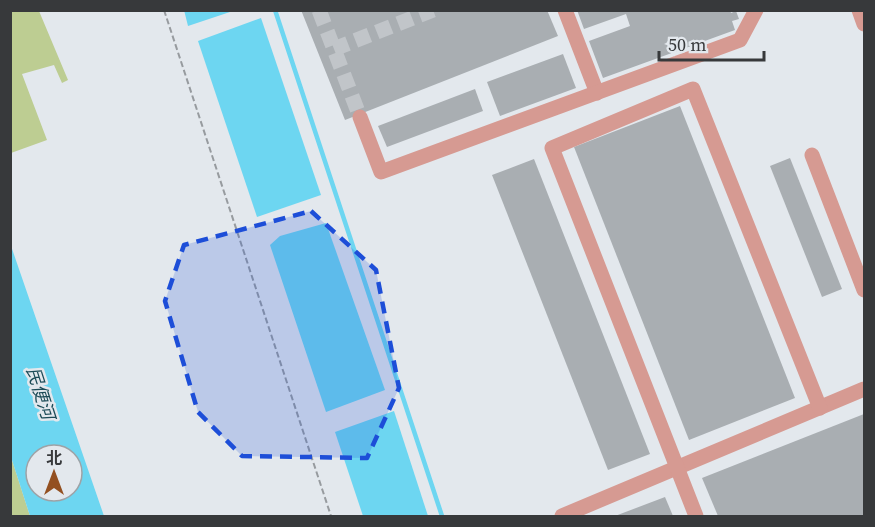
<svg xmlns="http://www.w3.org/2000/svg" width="875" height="527" viewBox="0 0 875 527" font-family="'Source Serif 4','Noto Sans SC',serif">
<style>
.green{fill:#bdcd92}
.water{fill:#6dd6f1;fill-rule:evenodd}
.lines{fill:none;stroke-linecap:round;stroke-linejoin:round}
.stream{stroke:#6dd6f1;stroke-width:4.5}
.building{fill:#a9aeb2}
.minor-tunnel{stroke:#c1c5c9;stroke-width:15;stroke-dasharray:15 8;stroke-linecap:butt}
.path{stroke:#979b9f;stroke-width:2;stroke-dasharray:6 3;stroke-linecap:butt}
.minor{stroke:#d69a92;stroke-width:15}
.marked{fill:#1d4ed8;fill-opacity:0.2;stroke:#1d4ed8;stroke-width:4.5;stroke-dasharray:12 8;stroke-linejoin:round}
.labels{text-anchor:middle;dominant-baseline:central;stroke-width:5;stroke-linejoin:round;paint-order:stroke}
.water-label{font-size:18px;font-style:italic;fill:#1c4b57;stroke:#e3e8ed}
</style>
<rect width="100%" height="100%" fill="#e3e8ed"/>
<g class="green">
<path d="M10,11h29l29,69 -6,3 -8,-18 -32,9 25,66 -36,13z"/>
<path d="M11,457l19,59h-19z"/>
</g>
<g class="water">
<path d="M184,10h49v1l-45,15z"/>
<path d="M261,18l60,177 -64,22 -59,-176z"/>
<path d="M326,223l59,167 -59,22 -56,-167 10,-9z"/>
<path d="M10,243l94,273h-74l-19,-59zM36,455h36v36h-36z"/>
<path d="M394,411l34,105h-65l-28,-84z"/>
</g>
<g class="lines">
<path class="stream" d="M275,10l167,506"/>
</g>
<g class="building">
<path d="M301,10h246l11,26 -213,84z"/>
<path d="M577,10h153l1,3 5,-2 3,8 -7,2 3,9 -132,48 -14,-37 41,-15 -4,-12 -42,15z"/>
<path d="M563,54l13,34 -76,28 -13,-34z"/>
<path d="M475,89l8,22 -96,36 -9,-21z"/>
<path d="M680,106l115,292 -106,42 -115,-293z"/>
<path d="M790,158l52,131 -20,8 -52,-131z"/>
<path d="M534,159l116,295 -42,16 -116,-295z"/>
<path d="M864,414v102h-146l-16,-38z"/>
<path d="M665,497l8,19h-58z"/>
</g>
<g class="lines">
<g class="minor-tunnel">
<path d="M319,10l41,107"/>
<path d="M334,49l99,-39"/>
</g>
<path class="path" d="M164,10l167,506"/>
<g class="minor">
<path d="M565,10l32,83"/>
<path d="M859,10l5,14"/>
<path d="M360,117l21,55 359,-132 16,-30"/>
<path d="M812,155l52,135"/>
<path d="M562,516l302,-127"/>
<path d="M696,516l-144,-368 141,-59 127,319"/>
</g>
</g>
<path class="marked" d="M311,211l65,59 23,118 -32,70 -125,-2 -44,-44 -33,-111 19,-56z"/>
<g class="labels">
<g class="water-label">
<text transform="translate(41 393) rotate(72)">民便河</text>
</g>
</g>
<rect width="875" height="527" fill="none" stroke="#37393b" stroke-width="24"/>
<g transform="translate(54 473)"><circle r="28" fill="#e3e8ed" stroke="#9ea2a6" stroke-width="1.5"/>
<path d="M0-4.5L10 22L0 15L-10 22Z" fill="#935021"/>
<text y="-9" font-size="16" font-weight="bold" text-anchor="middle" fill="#37393b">北</text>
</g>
<path d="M659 51v9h105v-9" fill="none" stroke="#37393b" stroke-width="3"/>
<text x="668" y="51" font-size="18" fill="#37393b" stroke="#e3e8ed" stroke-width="4.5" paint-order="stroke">50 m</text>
</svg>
